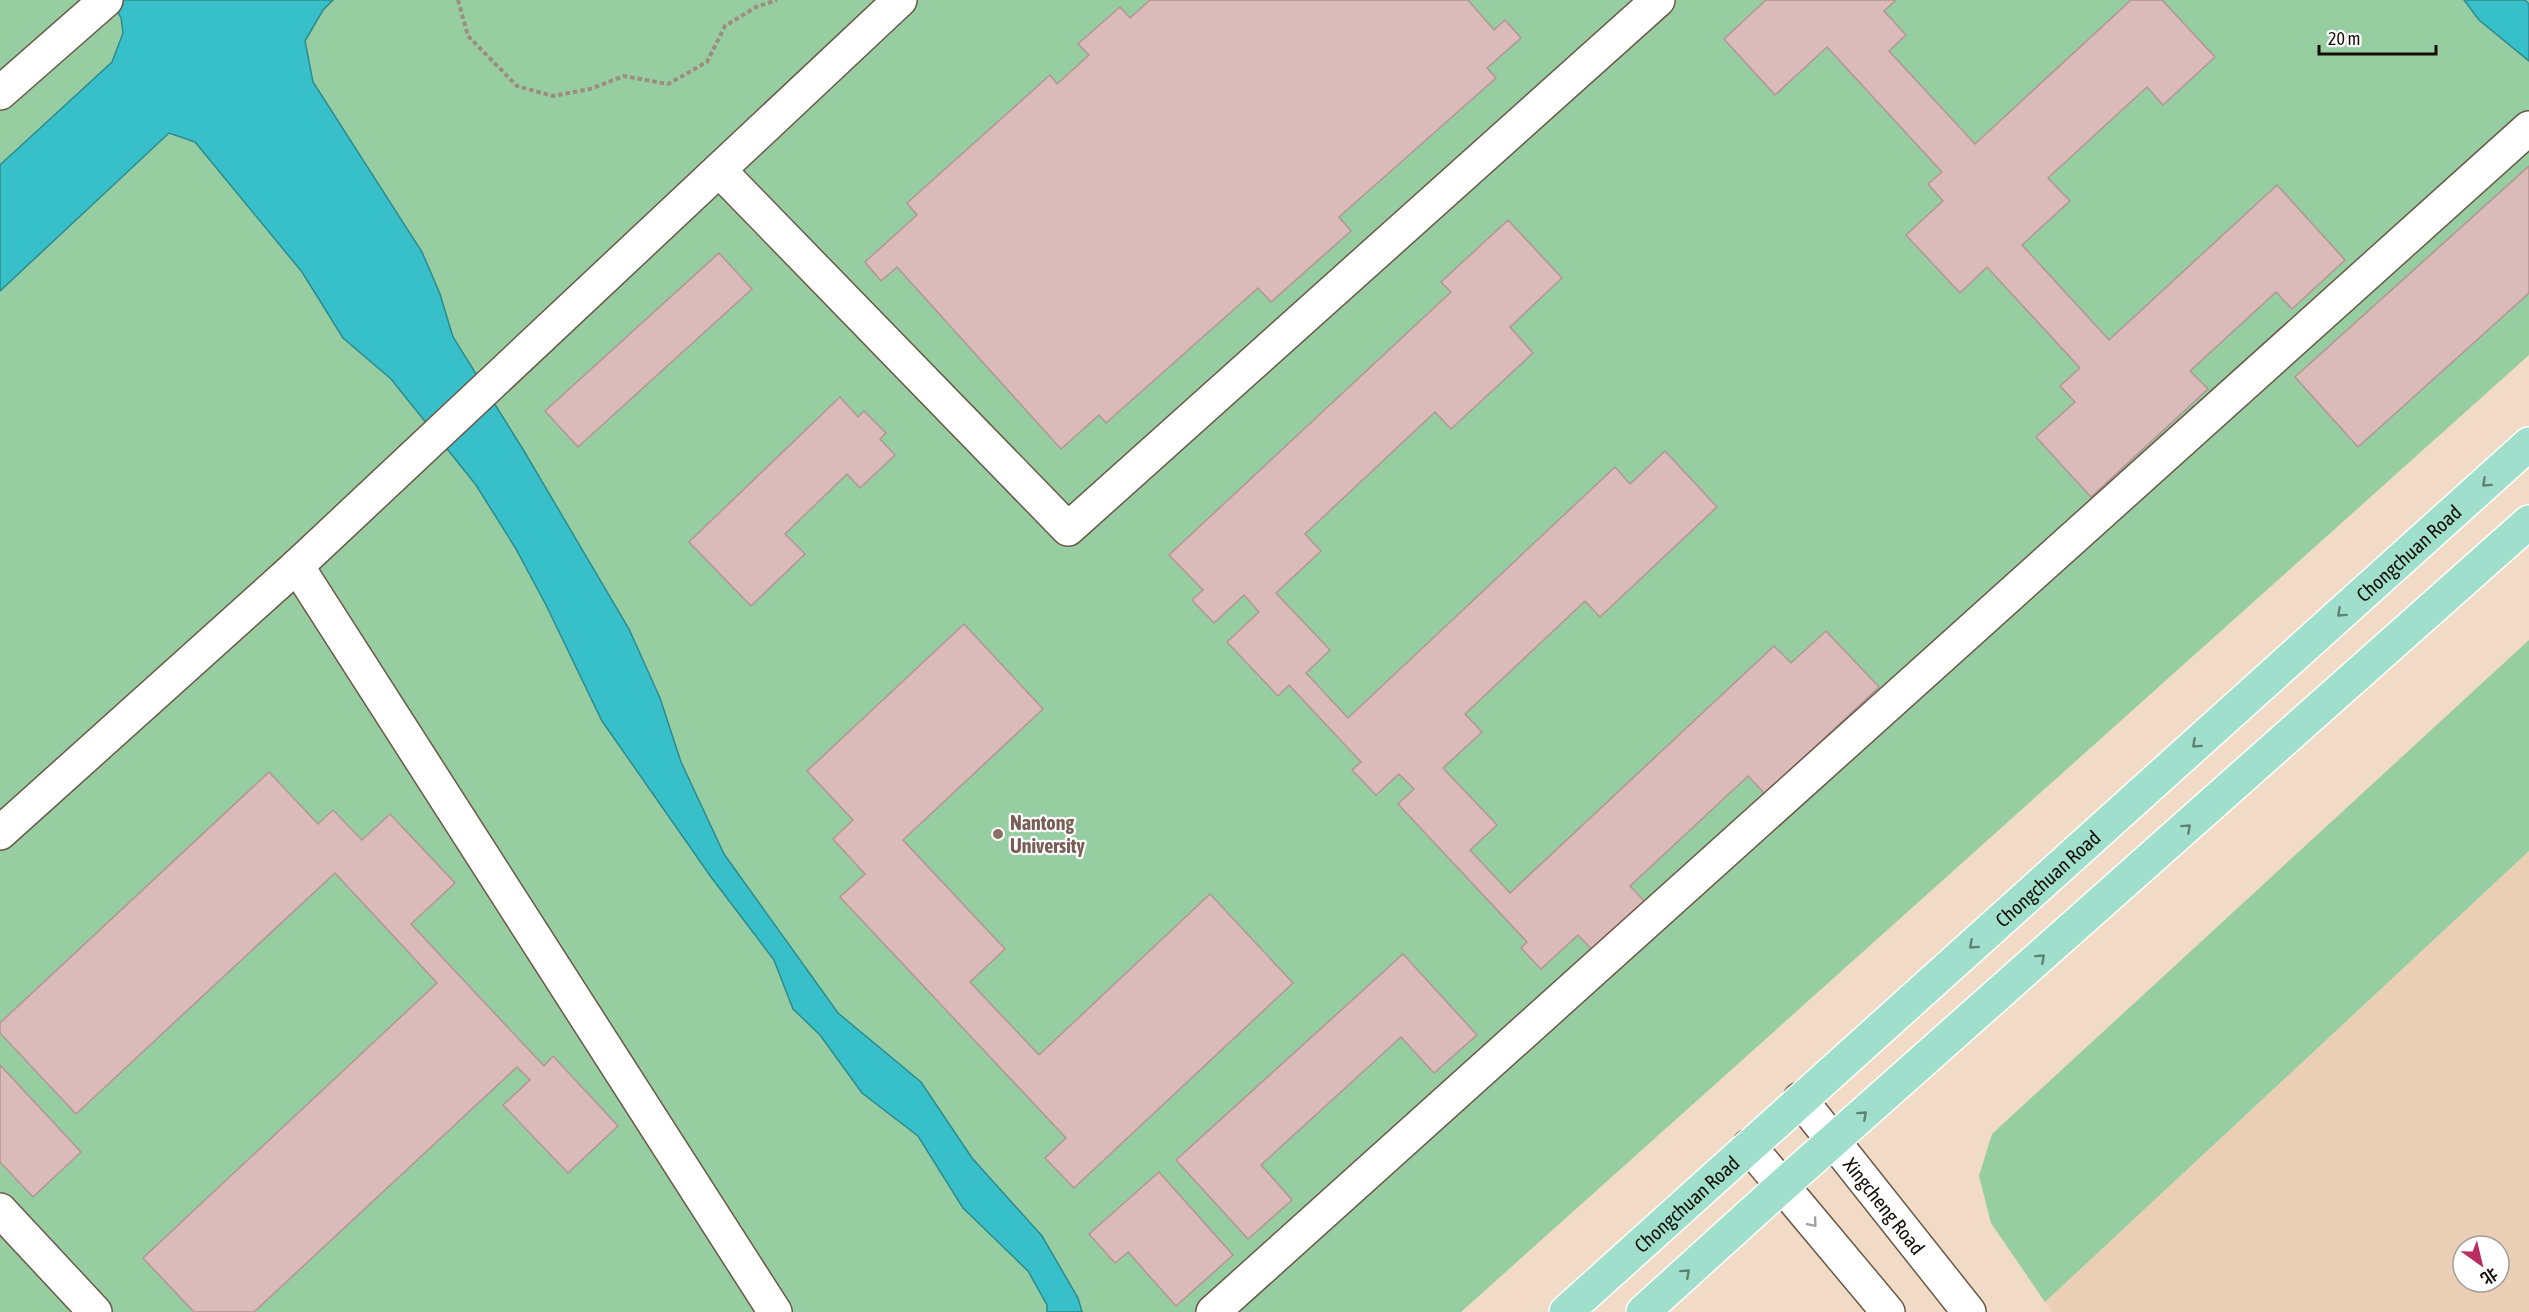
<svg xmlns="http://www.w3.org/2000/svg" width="2529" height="1312" viewBox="0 0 2529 1312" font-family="'Asap Condensed','Noto Sans SC',sans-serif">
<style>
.built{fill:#eacfb5;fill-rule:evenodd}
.green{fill:#96cda1}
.water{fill:#37c0c9;stroke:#2d8b8f;stroke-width:1.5}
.building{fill:#dbbbb9;stroke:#b39593;stroke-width:1.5}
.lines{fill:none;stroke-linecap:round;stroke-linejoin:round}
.minor-casing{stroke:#6b5847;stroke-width:36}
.major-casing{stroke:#fff;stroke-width:36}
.path{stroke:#9e8d7e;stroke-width:4;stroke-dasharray:4.5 3;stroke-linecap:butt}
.minor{stroke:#fff;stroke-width:33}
.major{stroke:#9fdfcc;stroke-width:33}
.oneway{stroke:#618173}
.oneway2{stroke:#a19f9c}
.education-dot{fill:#8d6e63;stroke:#fff;stroke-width:2}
.labels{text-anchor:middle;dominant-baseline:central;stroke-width:4.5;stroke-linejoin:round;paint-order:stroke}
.street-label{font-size:20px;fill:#150e07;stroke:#fff}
.education-label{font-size:20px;font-weight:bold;fill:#785e54;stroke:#fff;text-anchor:start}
</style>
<rect width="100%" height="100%" fill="#f1dbc6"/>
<path class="built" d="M2529,851v461h-477l-7,-10zM2463,1246h36v36h-36z"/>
<g class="green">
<path d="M0,0h2529v355l-1068,957h-1461z"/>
<path d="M2529,640v211l-484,451 -54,-79 -12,-47 13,-42z"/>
</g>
<g class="water">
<path d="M111,0h222l-10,10 -18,31 8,41 109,170 18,42 13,43 71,114 105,178 31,69 21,64 43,92 114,159 83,69 51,76 70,78 36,62 4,14h-35v-7l-19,-34 -65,-63 -45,-72 -56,-43 -42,-58 -27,-26 -19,-49 -63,-83 -109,-156 -56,-116 -30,-56 -40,-64 -85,-106 -48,-41 -41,-66 -107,-130 -26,-9 -169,158v-126l112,-103 11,-29 -2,-15z"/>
<path d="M2464,0h61l4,4v57l-50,-41z"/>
</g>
<g class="building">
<path d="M1150,0h318l26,30 11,-10 16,18 -34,30 9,10 -157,139 12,14 -80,71 -13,-14 -152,135 -7,-8 -38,34 -164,-182 -16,14 -16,-19 52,-47 -10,-12 143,-128 7,9 32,-29 -11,-11 42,-37 10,11z"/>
<path d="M1766,0h130l-12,11 22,24 -17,16 86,93 156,-144h31l53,57 -52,48 -16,-18 -99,91 22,23 -48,44 87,95 168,-155 68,75 -53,49 -16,-17 -86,79 18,18 -117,108 -55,-60 39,-35 -15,-16 20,-18 -93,-101 -27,26 -54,-58 37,-34 -15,-17 14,-12 -115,-125 -52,48 -51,-56z"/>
<path d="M2529,166v127l-171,154 -63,-70z"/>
<path d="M1508,220l54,58 -52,49 23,26 -82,76 -16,-17 -130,122 16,17 -45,42 54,57 -24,23 42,45 267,-251 15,17 35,-33 52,56 -117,110 -15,-16 -120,113 17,18 -39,36 54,57 -27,25 40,43 264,-247 17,17 35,-32 53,56 -114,107 -17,-18 -118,110 18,19 -52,49 -18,-19 -37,34 -20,-21 6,-6 -129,-138 16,-15 -15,-15 -23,21 -24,-25 9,-8 -72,-77 -11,11 -51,-54 32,-30 -15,-17 -30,28 -22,-23 11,-10 -34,-35 282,-263 -10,-10z"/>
<path d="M719,253l33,36 -174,158 -33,-36z"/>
<path d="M840,397l18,20 6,-6 22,22 -6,6 15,16 -35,33 -13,-14 -62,60 20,20 -54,52 -62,-64z"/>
<path d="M964,624l79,85 -140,131 102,109 -35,33 69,73 171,-161 83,89 -219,205 -29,-30 21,-20 -226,-241 25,-23 -32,-35 20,-19 -46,-49z"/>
<path d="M269,772l49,52 15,-14 29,30 28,-26 65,69 -44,41 133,142 9,-10 65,70 -50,47 -65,-68 27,-25 -13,-13 -263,245h-60l-51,-54 294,-275 -102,-110 -259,241 -76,-81v-10z"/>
<path d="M1403,954l74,81 -43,38 -33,-36 -140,128 31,35 -44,39 -72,-79z"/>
<path d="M0,1065l81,87 -48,45 -33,-35z"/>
<path d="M1159,1172l74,83 -57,51 -48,-54 -13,11 -26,-29z"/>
</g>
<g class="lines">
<g class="minor-casing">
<g id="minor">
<path d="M0,93l106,-93"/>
<path d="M719,170l349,359 590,-529"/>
<path d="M297,566l478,746"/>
<path d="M0,833l297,-267 603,-566"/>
<path id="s1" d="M1800,1099l169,213"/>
<path d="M1749,1146l139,166"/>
<path d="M0,1210l95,102"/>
<path d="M1213,1312l1316,-1184"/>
</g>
</g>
<g class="major-casing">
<g id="major">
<path id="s2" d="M1566,1312l963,-868"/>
<path d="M1643,1312l139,-126 747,-664"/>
</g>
</g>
<path class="path" d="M458,0l10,36 49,50 36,10 37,-7 34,-13 44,8 39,-22 18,-36 31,-19 21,-7"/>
<use href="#minor" class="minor"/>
<use href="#major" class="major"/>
</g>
<defs><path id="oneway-chevron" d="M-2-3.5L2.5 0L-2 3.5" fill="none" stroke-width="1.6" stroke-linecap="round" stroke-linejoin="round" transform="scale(1.5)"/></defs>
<g class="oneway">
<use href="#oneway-chevron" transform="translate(2486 483) rotate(138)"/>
<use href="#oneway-chevron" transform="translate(2341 613) rotate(138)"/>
<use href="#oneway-chevron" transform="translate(2196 744) rotate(138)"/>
<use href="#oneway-chevron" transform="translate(2187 828) rotate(-42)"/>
<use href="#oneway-chevron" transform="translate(1973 945) rotate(138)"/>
<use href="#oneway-chevron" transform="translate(2041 958) rotate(-42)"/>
<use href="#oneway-chevron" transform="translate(1863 1115) rotate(-42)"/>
<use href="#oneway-chevron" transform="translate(1686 1273) rotate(-42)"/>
</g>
<use class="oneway2" href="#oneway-chevron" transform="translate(1813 1223) rotate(50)"/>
<circle class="education-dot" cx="998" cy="834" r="6"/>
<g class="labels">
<g class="street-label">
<text stroke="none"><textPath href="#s2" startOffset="1134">Chongchuan Road</textPath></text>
<text stroke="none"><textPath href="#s2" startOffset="648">Chongchuan Road</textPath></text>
<text stroke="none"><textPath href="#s2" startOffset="162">Chongchuan Road</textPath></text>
<text stroke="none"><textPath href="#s1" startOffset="136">Xingcheng Road</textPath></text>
</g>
<g class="education-label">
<text x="1010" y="822">Nantong<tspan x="1010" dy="23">University</tspan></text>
</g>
</g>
<g transform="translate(2481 1264) rotate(146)"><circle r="28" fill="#ffffff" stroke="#a19f9c" stroke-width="1.5"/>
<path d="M0-4.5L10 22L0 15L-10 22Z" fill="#bb2e63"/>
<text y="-9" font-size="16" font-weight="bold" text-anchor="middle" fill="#150e07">北</text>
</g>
<path d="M2319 45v9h117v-9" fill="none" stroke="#150e07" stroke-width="3"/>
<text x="2328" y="45" font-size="18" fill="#150e07" stroke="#ffffff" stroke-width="4.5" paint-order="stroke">20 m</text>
</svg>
